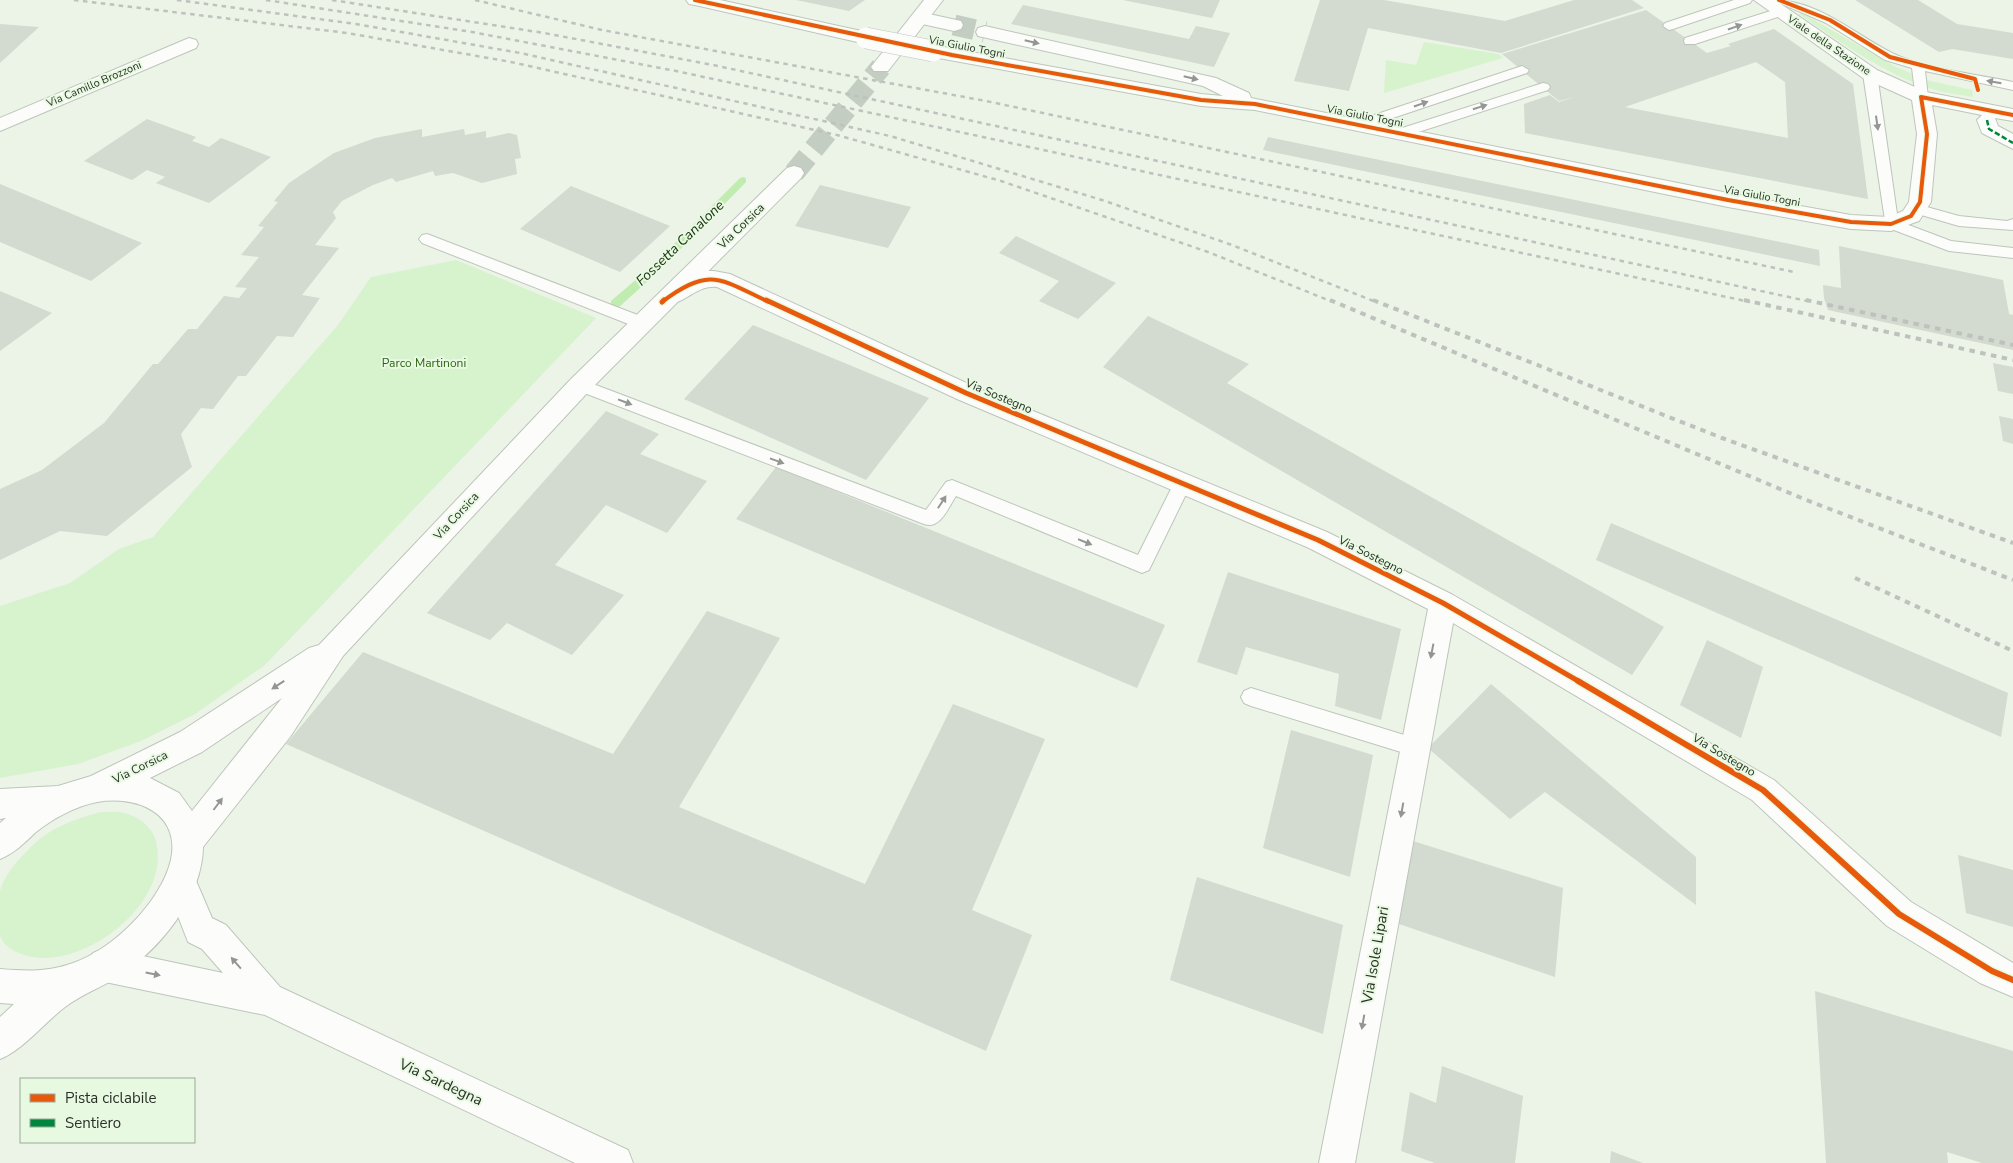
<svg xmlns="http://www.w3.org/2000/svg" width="2013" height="1163" viewBox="0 0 2013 1163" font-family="'Nunito Sans',sans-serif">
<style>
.green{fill:#d7f3cd}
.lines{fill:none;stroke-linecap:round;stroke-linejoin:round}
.stream{fill:#c0ecb0;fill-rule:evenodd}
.building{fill:#d3dad0;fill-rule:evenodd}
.street-tunnel{stroke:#c4cdc1;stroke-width:21;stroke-dasharray:21 10;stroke-linecap:butt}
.secondary-tunnel{stroke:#c4cdc1;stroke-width:21;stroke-dasharray:21 10;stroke-linecap:butt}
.lane-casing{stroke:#bec5bb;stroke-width:2}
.street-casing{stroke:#bec5bb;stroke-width:2}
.secondary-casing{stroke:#bec5bb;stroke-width:2}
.lane{fill:#fcfdfb;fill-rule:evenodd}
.street{fill:#fcfdfb;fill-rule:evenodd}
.secondary{fill:#fcfdfb;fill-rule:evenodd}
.rail-far1{stroke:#bfc1bd;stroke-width:2.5;stroke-dasharray:4.5 4.5;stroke-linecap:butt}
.rail{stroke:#bfc1bd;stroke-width:4;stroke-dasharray:5.5 5.5;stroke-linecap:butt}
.street-bridge-casing{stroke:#bec5bb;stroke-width:22;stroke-linecap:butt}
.street-bridge{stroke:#fcfdfb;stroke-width:21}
.quiet{stroke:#00873e;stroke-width:2.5;stroke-dasharray:5.5 2.5;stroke-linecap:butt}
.cycleway-far2-casing{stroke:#e8f9e2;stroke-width:6}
.cycleway-far1-casing{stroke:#e8f9e2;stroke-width:8}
.cycleway-casing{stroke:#e8f9e2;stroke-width:9}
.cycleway-far2{stroke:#e8590c;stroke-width:4}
.cycleway-far1{stroke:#e8590c;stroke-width:5}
.cycleway{stroke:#e8590c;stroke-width:6}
.oneway{fill:#939692}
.labels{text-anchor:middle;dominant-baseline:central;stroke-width:4;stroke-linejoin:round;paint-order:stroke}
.far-street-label{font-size:11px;fill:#2a3028;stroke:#e8f9e2}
.street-label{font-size:12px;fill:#2a3028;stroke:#e8f9e2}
.park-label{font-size:12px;fill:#2d6314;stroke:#e8f9e2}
.water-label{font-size:14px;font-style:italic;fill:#193010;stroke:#e8f9e2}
.near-street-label{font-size:15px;fill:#2a3028;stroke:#e8f9e2}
</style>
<rect width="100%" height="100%" fill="#ebf4e7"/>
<g class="green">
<path d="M1802,13l94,54 34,14 42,9 1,7c-13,-2 -28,-4 -41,-8 -48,-15 -92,-47 -133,-75z"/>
<path d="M1424,42l75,12 4,4 -119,35 2,-33 30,5z"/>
<path d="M456,260l140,58 -331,347 -70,49 -54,27 -63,23 -78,14v-172l70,-23 49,-34 34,-12 185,-212 33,-48z"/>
<path d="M101,812c7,0 16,-1 23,1 13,3 26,12 31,25 19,59 -59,122 -113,120 -14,-1 -36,-6 -42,-22 0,-5 0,-16 0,-22 0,-7 0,-17 0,-23 4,-15 17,-30 28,-41 19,-21 46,-31 73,-38z"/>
</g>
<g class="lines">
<path class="stream" d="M743,177l3,1v4l-86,88 -41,37h-8v-6l41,-35 88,-88z"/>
</g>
<g class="building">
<path d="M796,0h69l-16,11z"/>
<path d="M1123,0h97l-8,18z"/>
<path d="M1320,0h64l121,21 69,-21h58l12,8 -143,45 -133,-25 -19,63 -55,-10z"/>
<path d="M1855,0h63l39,24 56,9v26l-61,-10 -13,3z"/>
<path d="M1023,5l166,34 7,-13 34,7 -16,34 -203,-43z"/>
<path d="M1646,10l61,43 24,-7 -3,-2 46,-15 79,55 15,115 -343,-66 -1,-29 26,-9 9,7 16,-5 -16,4 -57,-47zM1756,62l29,20 3,56 -163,-31z"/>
<path d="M0,24l39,3 -39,36z"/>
<path d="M147,119l49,18 -4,4 17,6 12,-9 50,19 -62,46 -53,-20 9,-6 -18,-7 -15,10 -48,-19z"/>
<path d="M422,129v8l42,-8 1,6 21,-4v7l23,-5 8,2 4,23 -6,1 2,15 -35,9 -29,-10 -18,3 -2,-5 -37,11 -4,-4 -19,7 -31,16 -9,11 3,6 -21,27 24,3 -37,47 18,3 -27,39 -16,-1 -31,40h-8l-25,33 -12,-1 -20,26 11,33 -85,69 -47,-5 -60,29v-71l42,-19 62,-47 49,-59h5l30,-35h9l27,-33 15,2 8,-10 -12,-1 24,-30 -18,-2 23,-28 -6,-1 20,-24 -4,-1 15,-18 45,-30 41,-15z"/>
<path d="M1268,137l551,113 1,16 -557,-116z"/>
<path d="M0,184l142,59 -51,38 -91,-39z"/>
<path d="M820,185l91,22 -23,41 -93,-22z"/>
<path d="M571,186l99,40 -50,46 -100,-43z"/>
<path d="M1016,236l100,47 -38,36 -39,-18 20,-20 -60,-28z"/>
<path d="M1839,246l164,34 6,34 4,1v35l-185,-40 -4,-12 -1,-13 18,3z"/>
<path d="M0,291l52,22 -52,38z"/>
<path d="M1148,316l101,48 -22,19 437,244 -32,48 -529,-308z"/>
<path d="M753,325l176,73 -63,82 -182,-81z"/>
<path d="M1993,363l20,4v27l-15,-3z"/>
<path d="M606,411l53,23 -19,20 67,27 -40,52 -61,-28 -51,60 69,30 -52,60 -65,-32 -17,17 -63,-27z"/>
<path d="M1999,416l14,3v25l-10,-3z"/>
<path d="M776,467l389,158 -28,63 -401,-169z"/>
<path d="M1611,523l397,170 -7,44 -405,-177z"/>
<path d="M1228,572l173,57 -20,91 -46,-14 4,-32 -93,-27 -9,28 -40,-13z"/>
<path d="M707,611l73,27 -101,169 186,77 88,-180 92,35 -73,171 60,25 -46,116 -700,-307 77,-92 250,102z"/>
<path d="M1707,640l56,27 -22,71 -61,-33z"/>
<path d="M1491,684l205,173v48l-151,-113 -35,27 -82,-71z"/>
<path d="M1291,730l82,25 -23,122 -87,-29z"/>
<path d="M1413,841l150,47 -8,89 -156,-53z"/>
<path d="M1958,855l55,15v57l-47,-14z"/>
<path d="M1197,877l146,48 -20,109 -153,-54z"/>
<path d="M1815,991l198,60v112h-31l-35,-11 1,11h-122z"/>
<path d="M1442,1066l81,30 -8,67h-80l-34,-12 9,-59 26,11z"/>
<path d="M1611,1151l32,12h-33z"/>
</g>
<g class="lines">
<path class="street-tunnel" d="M954,25l31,7"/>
<path class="secondary-tunnel" d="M794,173l87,-106"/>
<g class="lane-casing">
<g id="lane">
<path d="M1734,0h18l-2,3 -77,26 -4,1 -6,-4 2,-3z"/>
<path d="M1773,0c46,0 81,34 121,54 29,14 86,21 119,28v8l-88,-19 3,26 -7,4 -5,-1 -4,-32 -27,-8 -59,-37z"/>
<path d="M1780,8l6,4 -2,3 -89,29h-10l-1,-3 1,-3z"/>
<path d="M1522,66l7,4 -2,3 -164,55 -5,1 -7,-4 2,-3z"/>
<path d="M1870,70l7,4 21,147 53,20 62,7v10l-64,-7 -63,-24 -23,-153z"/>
<path d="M1543,83l5,1 2,3 -2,3 -142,46h-10l-2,-3 2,-3z"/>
<path d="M1916,204l43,12 48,5 6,-2v11l-54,-4 -48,-14 -2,-3 2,-3z"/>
<path d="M427,234l221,85 2,4 -2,4h-12l-214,-84 -3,-4 3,-4z"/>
<path d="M580,379l346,131 20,-28 6,-2 186,75 38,-76 6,-2 6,2 3,5 -42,86 -7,3 -186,-77c-8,12 -16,34 -32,28l-350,-135 -2,-4 2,-4z"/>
<path d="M1251,688l163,50 7,2 3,7 -3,7 -7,2 -163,-50 -7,-3 -3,-6 3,-6z"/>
</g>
</g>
<g class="street-casing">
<g id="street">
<path d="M686,0h34l146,32 7,2 2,4 -2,4 -7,2 -171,-39 -6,-1z"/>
<path d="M1754,0h21l102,70 49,22 87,17v12l-18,-3 3,8 15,8v15l-31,-16 -5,-13 5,-5 -50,-10 5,29 -6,68 -12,19 -28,10 -40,-2 -123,-22 -473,-97 -54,-4 -268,-49 -7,-2 -3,-4 3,-4 7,-2 268,49 22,2 -20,-10 -225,-50 -2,-4 2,-4 7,-2 231,52 33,15 2,5 477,95 123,22 38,2 14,-6 6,-9 8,-68 -5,-34 -49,-22z"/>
<path d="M920,12l41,9 2,4 -2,4 -7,2 -41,-9 -2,-4 2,-4z"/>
<path d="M189,38l7,2 2,4 -2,4 -196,83v-13z"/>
<path d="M714,271l16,3 245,113 352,145 126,63 321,185 137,122 102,61v34l-33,-14 -93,-57 -135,-126 -299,-177 -98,540h-36l109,-554 -119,-61 -352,-149 -240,-112c-22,-3 -35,22 -56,16l-3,-6c10,-17 37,-27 56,-26z"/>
<path d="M180,864l11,5 21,49 14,7 54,62 348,163 5,13h-58l-310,-148 -160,-33 -12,-5 -5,-12 5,-12 12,-5 118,25 -21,-24 -14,-7 -24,-62 5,-11z"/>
</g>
</g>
<g class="secondary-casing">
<g id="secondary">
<path d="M924,0h19l-55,71h-14l-3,-4 3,-4z"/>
<path d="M794,166l7,2 3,5 -3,5 -212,213 -246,265 -53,81 -87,110c-1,52 -44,103 -85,130 -18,11 -36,17 -53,30 -21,16 -42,43 -65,52v-42l14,-13 -14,-1v-34c24,2 45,3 67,-4 41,-12 82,-52 99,-90 23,-54 -20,-81 -69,-73 -21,4 -45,17 -61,30 -12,11 -21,21 -36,27v-36l6,-5 -6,1v-30l58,-3 33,-10 89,-44 129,-84 10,-3 252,-266 216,-211zM282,698l-90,113 -13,-18 -29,-15 52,-26z"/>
</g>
</g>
<use href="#lane" class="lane"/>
<use href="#street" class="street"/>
<use href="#secondary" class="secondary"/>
<g class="rail-far1">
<path d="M74,0l273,33 164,29 326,73 164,46 207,71 125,50"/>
<path d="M177,0l179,24 164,29 370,83 212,64 130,45 144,57"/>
<path d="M266,0l206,32 204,39 1074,231"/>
<path d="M332,0l212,33 169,32 1099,237"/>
<path d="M475,0l127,30 384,71 808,171"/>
</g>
<g class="rail">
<path d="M1330,300l474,199 209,81"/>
<path d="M1373,300l349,138 291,105"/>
<path d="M1744,300l269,60"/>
<path d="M1806,300l207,45"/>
<path d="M1855,578l158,73"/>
</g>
<g class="street-bridge-casing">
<path id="street-bridge" d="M866,38l67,13"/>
</g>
<use href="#street-bridge" class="street-bridge"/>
<path class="quiet" d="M1987,120l2,9 24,14"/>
<g class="cycleway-far2-casing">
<g id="cycleway-far2">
<path d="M695,0l257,55 249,45 54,4 473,96 123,22 40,2 20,-8 9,-14 7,-68 -6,-37 92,18"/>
<path d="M1779,0l51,20 60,37 85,22 3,11"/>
<path d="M662,302c48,-36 58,-23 107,0"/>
</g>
</g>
<g class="cycleway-far1-casing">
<g id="cycleway-far1">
<path d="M766,300l200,93 352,147 125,63 137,79"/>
<path d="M662,302l2,-2"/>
</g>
</g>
<g class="cycleway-casing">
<path id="cycleway" d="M1578,681l185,109 136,124 93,57 21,9"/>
</g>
<use href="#cycleway-far2" class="cycleway-far2"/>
<use href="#cycleway-far1" class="cycleway-far1"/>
<use href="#cycleway" class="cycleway"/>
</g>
<defs><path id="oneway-solid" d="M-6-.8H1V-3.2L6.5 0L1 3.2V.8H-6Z" transform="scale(1.25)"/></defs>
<g class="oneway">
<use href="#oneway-solid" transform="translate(1735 27) rotate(-19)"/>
<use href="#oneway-solid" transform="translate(1032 42) rotate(13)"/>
<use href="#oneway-solid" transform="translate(1191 78) rotate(13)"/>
<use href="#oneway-solid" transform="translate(1994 82) rotate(-170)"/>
<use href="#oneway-solid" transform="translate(1421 104) rotate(-19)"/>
<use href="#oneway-solid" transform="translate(1480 107) rotate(-18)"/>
<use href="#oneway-solid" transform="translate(1877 123) rotate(82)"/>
<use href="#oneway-solid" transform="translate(625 402) rotate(21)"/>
<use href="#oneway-solid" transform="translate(777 461) rotate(20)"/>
<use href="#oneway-solid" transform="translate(942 502) rotate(-57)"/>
<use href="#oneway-solid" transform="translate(1085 542) rotate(22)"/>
<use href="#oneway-solid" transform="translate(1432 651) rotate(101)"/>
<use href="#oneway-solid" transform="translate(278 685) rotate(147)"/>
<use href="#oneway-solid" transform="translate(218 804) rotate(-53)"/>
<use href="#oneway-solid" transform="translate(1402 810) rotate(100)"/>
<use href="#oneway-solid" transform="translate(236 963) rotate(-131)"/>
<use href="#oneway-solid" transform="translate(153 974) rotate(11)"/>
<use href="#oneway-solid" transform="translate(1363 1022) rotate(100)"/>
</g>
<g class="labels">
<g class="far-street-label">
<text transform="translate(1829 45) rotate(34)">Viale della Stazione</text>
<text transform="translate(967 47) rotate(11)">Via Giulio Togni</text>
<text transform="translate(94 84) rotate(-23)">Via Camillo Brozzoni</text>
<text transform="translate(1365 116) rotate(11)">Via Giulio Togni</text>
<text transform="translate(1762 196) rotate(10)">Via Giulio Togni</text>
</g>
<g class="street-label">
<text transform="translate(741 226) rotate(-44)">Via Corsica</text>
<text transform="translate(999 396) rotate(23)">Via Sostegno</text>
<text transform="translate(456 516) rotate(-47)">Via Corsica</text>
<text transform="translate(1371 555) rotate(27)">Via Sostegno</text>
<text transform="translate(1724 755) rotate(31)">Via Sostegno</text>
<text transform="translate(140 767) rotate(-26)">Via Corsica</text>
</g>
<g class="park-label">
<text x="424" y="363">Parco Martinoni</text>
</g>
<g class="water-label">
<text transform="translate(680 243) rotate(-44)">Fossetta Canalone</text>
</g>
<g class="near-street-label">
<text transform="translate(1375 955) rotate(-80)">Via Isole Lipari</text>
<text transform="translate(441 1082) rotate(25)">Via Sardegna</text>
</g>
</g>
<rect x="20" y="1078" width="175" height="65" fill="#e8f9e2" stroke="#9ca998"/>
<rect x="30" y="1094" width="25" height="8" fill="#e8590c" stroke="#9ca998"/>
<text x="65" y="1103" font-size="15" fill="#2a3028">Pista ciclabile</text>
<rect x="30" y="1119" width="25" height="8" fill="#00873e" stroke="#9ca998"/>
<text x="65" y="1128" font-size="15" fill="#2a3028">Sentiero</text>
</svg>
